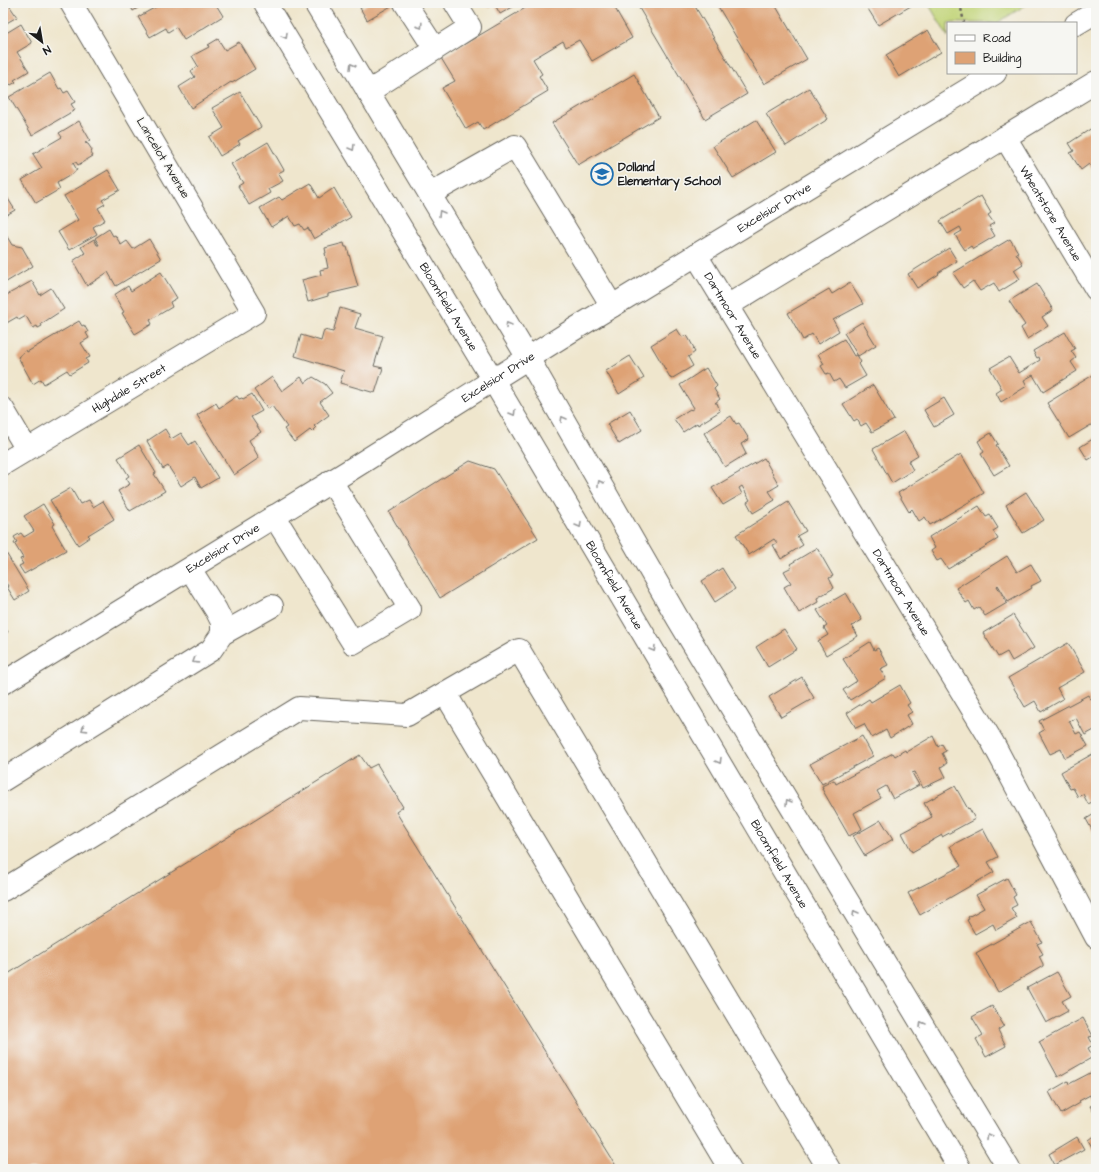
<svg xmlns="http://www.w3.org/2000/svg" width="1099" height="1172" viewBox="0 0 1099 1172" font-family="'Architects Daughter',sans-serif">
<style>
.green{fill:#c1d477;stroke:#6e784a}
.building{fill:#dea275}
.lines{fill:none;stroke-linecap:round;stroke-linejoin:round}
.minor-casing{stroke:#66635a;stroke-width:24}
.major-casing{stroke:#66635a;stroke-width:24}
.path{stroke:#66635a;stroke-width:2.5;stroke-dasharray:3 3;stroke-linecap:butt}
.minor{stroke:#fff;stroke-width:22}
.major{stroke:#fff;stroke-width:22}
.oneway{stroke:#999}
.labels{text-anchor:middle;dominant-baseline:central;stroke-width:3;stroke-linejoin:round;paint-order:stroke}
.street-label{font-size:12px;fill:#1c1c1c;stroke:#f6f6f2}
.poi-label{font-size:12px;font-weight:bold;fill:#1c1c1c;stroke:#f6f6f2;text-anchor:start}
</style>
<rect width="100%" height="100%" fill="#f6f6f2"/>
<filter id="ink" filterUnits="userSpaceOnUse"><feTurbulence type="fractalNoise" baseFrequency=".025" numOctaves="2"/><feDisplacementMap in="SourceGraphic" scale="8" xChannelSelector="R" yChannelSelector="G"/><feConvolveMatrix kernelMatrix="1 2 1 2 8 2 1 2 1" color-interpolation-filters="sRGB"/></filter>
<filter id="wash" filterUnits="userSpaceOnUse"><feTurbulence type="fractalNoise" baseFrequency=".012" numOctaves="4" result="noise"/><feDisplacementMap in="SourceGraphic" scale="16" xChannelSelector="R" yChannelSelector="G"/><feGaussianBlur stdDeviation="0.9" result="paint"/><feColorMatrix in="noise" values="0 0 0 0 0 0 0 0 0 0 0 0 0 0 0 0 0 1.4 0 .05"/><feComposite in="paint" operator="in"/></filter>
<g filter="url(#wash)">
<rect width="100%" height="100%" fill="#efe6cd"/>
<path class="green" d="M928,3h101l-32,20h-49v14z"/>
<g id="blocks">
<g class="building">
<path d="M3,3h6l1,2h-1l8,12 -14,8z"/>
<path d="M129,3h17l-13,8z"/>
<path d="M163,3h52l8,13 -39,24 -8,-13 -8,5 -2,-4 -16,9 -12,-20z"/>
<path d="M370,3h22l1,2 -26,15 -7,-12z"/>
<path d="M485,3h35l-20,11 -6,-11 -6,4z"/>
<path d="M524,3h88l20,35 -40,23 -13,-21 -13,7 -3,-6 -30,18 9,15 -3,2 9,15 -65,39 -5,-8 -12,7 -24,-41 13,-7 -14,-23 86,-51z"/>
<path d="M636,3h57l54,91 -42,25z"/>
<path d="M716,3h58l33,56 -43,25z"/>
<path d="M866,3h50l-38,22 -13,-21z"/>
<path d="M21,24l11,19 -15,9 12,19 -15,9 2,2 -5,3 -2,-2 -6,4v-52z"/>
<path d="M928,30l13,22 -42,25 -13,-22z"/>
<path d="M218,39l7,11 14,-8 16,27 -23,14 -1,-1 -40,26 -12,-21 16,-10 -4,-6 7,-5 -6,-10 17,-9 -1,-2z"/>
<path d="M50,73l9,16 2,-1 3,5 4,-2 7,11 -4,2 4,6 -43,25 -23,-38z"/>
<path d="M634,74l25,43 -81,48 -26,-42z"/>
<path d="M809,88l19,31 -42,27 -20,-32z"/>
<path d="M240,92l21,35 -23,14 2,3 -20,12 -11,-19 15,-9 -12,-20z"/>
<path d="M756,120l20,32 -43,26 -20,-32z"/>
<path d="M79,121l11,19 -5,3 3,1 4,6 -1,3 2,3 -15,9 -2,-3 -3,1 4,7 -3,2v1l-17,10 3,6 -24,14 -14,-23 20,-12 -9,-14 29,-17 -3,-4z"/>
<path d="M1095,126l1,47 -1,1 -6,-10 -8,6 -11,-17 4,-2 -5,-8z"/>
<path d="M268,142l16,28 -6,3 5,8 -15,8 2,4 -21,12 -11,-19 5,-3 -12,-19z"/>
<path d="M108,170l12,20 -18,10 3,4 -7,4 7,12 -12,7 4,7 -28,16 -11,-18 20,-12 -14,-24z"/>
<path d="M310,183l9,15 15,-10 17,29 -37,22 -6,-11 -4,2 -4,-6 -5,2 -6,-10 -18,11 -11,-19 19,-11 3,3z"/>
<path d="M3,194h2l10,16 -12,7z"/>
<path d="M981,196l10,17 -3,2 6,8 -5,3 6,10 -22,13 -2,-3 -6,4 -10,-15 7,-4 -2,-4 -12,7 -8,-13z"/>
<path d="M109,229l4,7 2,-1 6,10 6,-4 6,8 16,-10 12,20 -45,27 -8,-14 -21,14 -14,-25 12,-8 -4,-6 13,-8 3,6h2l-4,-7z"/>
<path d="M3,230l9,15 10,2 11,19 -30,18z"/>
<path d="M1010,239l8,13 -2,1 7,11 -9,6 6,9 -21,13 -5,-9 -14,8 -7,-10 -10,7 -10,-15z"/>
<path d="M344,243l1,4h2l11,40 -30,7v2l-20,6 -6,-22 19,-5 -1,-5 8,-2 -3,-15h1l-1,-5z"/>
<path d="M949,248l8,13 -19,12 1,1 -22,14 -9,-14z"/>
<path d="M161,272l16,26 -7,4 2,5 -22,13 2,4 -17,10 -13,-21 2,-1 -10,-17 14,-9 3,5z"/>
<path d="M32,281l8,14 11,-7 13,21 -23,15 1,2 -4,2 -1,-2 -4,2 -7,-12 -7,4 -2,-3 -14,8v-28z"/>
<path d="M850,283l13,21 -30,16 6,11 -21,13 -6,-10 -9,6 -15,-27 41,-24 3,5z"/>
<path d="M1037,284l16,26 -11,7 6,9 -21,13 -6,-11 4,-3 -16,-24z"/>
<path d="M340,308l20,6 -5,14 28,8 -9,30 9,2 -8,25 -35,-10 4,-12 -49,-15 6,-21 20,6 3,-11 9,2z"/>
<path d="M79,321l3,5 2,-1 4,7 -2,1 3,5 -8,5 9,14 -4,2 2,4 -18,11 -3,-4 -23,14 -3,-5 -8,5 -15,-27 8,-7 1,2z"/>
<path d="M862,322l14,23 -18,11 -14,-23z"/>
<path d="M677,329l5,8 4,-2 2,2 6,11 -1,1 2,3 -7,5 5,9 -22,13 -20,-34z"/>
<path d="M1065,332l10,17 -4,2 5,7 -5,4 6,9 -34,21 -10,-17 -9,5 3,6 -26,16 -5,-9 6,-4 -12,-21 19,-11 10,16 21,-13 -1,-3 -2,1 -4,-7z"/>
<path d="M844,339l10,17 3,-1 4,7 -2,2 7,12 -21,12 -6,-9 -5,3 -5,-9 -3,1 -5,-8 3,-2 -6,-10z"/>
<path d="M630,356l14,22 -25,16 -13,-23z"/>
<path d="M706,368l11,18 -3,3 6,10 -5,4h2l3,8 -22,14 -1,-2 -14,9 -9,-13 16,-10 1,1 3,-2 -14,-23z"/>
<path d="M1093,375l3,4v43l-27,16 -22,-35z"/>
<path d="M272,377l10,14 19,-14 4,6 8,-6 12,7 7,9 -12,9 9,13 -15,11 2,2 -4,4 -2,-2 -16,12 -10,-13 3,-2 -15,-21 -4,3 -14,-19z"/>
<path d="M873,385l21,35 -22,12 -6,-9 -5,3 -4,-7 -3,2 -11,-17z"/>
<path d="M252,394l10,17 -11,6 10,15 -12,8 10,18 -25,17 -37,-60 19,-12 3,5 18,-12 2,3 3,-1 1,1z"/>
<path d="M944,398l10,17 -20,12 -10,-17z"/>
<path d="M630,410l12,20 -23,14 -12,-20z"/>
<path d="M731,416l5,8 3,-1 10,16 -8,5 5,10 -21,13 -21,-34z"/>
<path d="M165,429l6,10 10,-6 8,12 6,-4 23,37 -17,10 -6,-11 -14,9 -13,-20 -5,3 -16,-28z"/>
<path d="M904,431l14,24 -10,6 5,9 -21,13 -19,-34z"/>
<path d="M991,433l7,11 -2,1 13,21 -15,9 -13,-21 3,-2 -6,-11z"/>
<path d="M1096,437v18l-8,5 -8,-13z"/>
<path d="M139,445l17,28 -2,1 11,17 -35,20 -12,-20 12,-7 -4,-6 3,-2 -11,-18z"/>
<path d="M961,454l23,39 -54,32 -5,-8 -6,4 -7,-12 -3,3 -11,-19z"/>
<path d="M764,458l15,27 -10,6 6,9 -22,13 -6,-11 3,-2 -8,-14 -3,2 3,6 -19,11 -11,-17z"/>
<path d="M470,461l24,8 44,69 -98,60 -51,-86z"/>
<path d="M71,488l9,16 9,-4 4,7 10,-6 11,18 -26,16 2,2 -12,8 -28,-45z"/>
<path d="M1026,492l18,28 -21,13 -17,-28z"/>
<path d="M788,502l18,29 -9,5 6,9 -22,14 -8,-14 4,-2 -3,-4 -25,16 -13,-20z"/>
<path d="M43,504l12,20 -3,2 14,24 -42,24 -5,-8 4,-2 -3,-5 3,-1 -9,-15 3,-1 -3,-5 7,-4 3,4 10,-6 -10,-15z"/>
<path d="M979,506l7,11 4,-2 8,13 -5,3 5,8 -50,30 -7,-10 -4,2 -6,-10 4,-3 -6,-11z"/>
<path d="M3,548l26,43 -14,9 -8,-13 1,-1 -2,-3 -3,2z"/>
<path d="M817,548l16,28 -4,2 5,10 -17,10 1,4 -19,11 -15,-26 7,-4 -7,-12 8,-4 -2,-3z"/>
<path d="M1007,556l10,16 14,-8 10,17 -10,5 1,2 -24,14 -10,-17 -1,1 10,17 -22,13 -6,-9 -5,3 -5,-9 -3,2 -10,-15z"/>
<path d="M722,568l13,21 -20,13 -13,-21z"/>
<path d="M846,593l16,27 -10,6 6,10 -32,19 -8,-14 10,-6 -4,-7 3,-2 -10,-16z"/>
<path d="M1013,615l21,33 -22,13 -5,-9 -9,5 -15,-24z"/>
<path d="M3,624l5,8 -5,3z"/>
<path d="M784,629l13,20 -29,18 -12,-20z"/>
<path d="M870,642l4,8 4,-2 10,17 -8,4 6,9 -36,22 -7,-10 14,-9 -14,-22z"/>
<path d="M1068,643l17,29 -28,16 6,11 -22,13 -6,-11 -10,6 -17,-29z"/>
<path d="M802,677l12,21 -33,19 -12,-20z"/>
<path d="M900,685l10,18 -3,2 5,7 -5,3 5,9 -22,14 -4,-8 -14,8 -8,-14 -8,4 -9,-15 22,-14 2,3z"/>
<path d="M1088,695l2,4 3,-2 3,6v26l-11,6 -9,-17 -7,3 7,13 4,-2 8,14 -23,12 -4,-9 -11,5 -11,-21 5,-3 -5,-9z"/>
<path d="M862,736l11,20 -51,28 -12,-20z"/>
<path d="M933,736l5,11 4,-3 4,7 -4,2 5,10 -6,4 5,10 -23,11 -8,-16 -3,1 7,12 -26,14 -7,-13 -9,5 4,7 -27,15 8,16 -13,7 -27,-47h1l-1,-3 12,-6 2,4 57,-31 2,3 10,-6 1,2z"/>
<path d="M1096,752v48l-8,4 -5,-10 -5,3 -5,-9 -3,1 -9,-17z"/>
<path d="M360,755l9,13 8,-4 26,43 -7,5 222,357h-615v-192z"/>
<path d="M955,786l13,23 1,-1 6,11 -33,18v-2l-30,17 -10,-19 30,-16 -8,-14z"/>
<path d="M1096,813v24l-10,-18z"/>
<path d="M881,820l12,19 -28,17 -12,-20z"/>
<path d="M983,829l15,28 -10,5 6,10 -74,43 -12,-22 53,-27 -11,-20z"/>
<path d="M1007,878l9,17 -3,2 4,8 -6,3 6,10 -21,12 -3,-6 -18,10 -8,-14 2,-1 -1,-2 16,-9 -8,-13z"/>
<path d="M1031,922l11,20 -5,2 6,10 -4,2 4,8v2l-45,26 -22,-39z"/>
<path d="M1057,972l14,24 -9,5 6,10 -22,12 -19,-35z"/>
<path d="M992,1006l12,20 -6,4 8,16 -20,11 -10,-18 7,-4 -11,-18z"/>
<path d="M1083,1018l10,18 -4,1 4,8 -5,3 5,9 -35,20 -19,-35z"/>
<path d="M1096,1070v46l-6,-10 5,-2 -5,-9 -11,6 1,2 -19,11 -12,-22 19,-11 1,3z"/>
<path d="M1096,1134v20l-8,-14z"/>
<path d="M1077,1137l7,12 -29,16 -6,-11z"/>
</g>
</g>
</g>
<g filter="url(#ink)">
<use href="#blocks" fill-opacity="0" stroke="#66635a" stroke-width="1"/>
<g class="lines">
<g class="minor-casing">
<g id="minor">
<path d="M405,3l30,46"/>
<path d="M368,92l102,-65 -15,-24"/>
<path id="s1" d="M1005,137l91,152"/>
<path d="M430,194l85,-48 97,160"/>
<path id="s2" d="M696,255l297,488 103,194"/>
<path d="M727,306l369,-224"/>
<path d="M3,409l23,39"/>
<path id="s3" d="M3,464l251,-151 -183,-310"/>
<path d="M274,516l79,127 57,-34 -79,-128"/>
<path d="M190,569l26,41 6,12v12"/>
<path d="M445,693l285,476"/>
<path d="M3,780l208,-130 11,-16 50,-28"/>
<path d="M3,890l296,-182 108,7 112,-65 310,519"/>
</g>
</g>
<g class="major-casing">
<g id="major">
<path id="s4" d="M265,3l228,377 467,789"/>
<path d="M315,3l213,355 150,261 331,550"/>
<path d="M1076,24l20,-12"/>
<path id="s5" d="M3,683l347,-213 218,-137 427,-260"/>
</g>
</g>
<path class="path" d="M960,3l4,20"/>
<use href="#minor" class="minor"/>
<use href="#major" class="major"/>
</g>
<defs><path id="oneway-chevron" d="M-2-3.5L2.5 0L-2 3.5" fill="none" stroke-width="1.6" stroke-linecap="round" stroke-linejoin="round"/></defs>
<g class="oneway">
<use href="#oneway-chevron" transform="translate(420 26) rotate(57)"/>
<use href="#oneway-chevron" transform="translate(285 36) rotate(59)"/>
<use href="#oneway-chevron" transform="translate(352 66) rotate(-121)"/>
<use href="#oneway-chevron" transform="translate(352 148) rotate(59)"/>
<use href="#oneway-chevron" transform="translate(441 213) rotate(-121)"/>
<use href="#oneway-chevron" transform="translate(508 325) rotate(-121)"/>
<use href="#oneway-chevron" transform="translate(513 413) rotate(59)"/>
<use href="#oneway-chevron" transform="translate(563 419) rotate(-120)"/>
<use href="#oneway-chevron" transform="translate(600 483) rotate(-120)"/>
<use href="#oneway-chevron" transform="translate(579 525) rotate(59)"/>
<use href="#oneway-chevron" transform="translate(653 649) rotate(59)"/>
<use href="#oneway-chevron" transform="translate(195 661) rotate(148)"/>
<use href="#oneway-chevron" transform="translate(84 729) rotate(148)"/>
<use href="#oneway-chevron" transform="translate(719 761) rotate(59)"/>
<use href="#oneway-chevron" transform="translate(788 802) rotate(-121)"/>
<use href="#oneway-chevron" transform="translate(855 913) rotate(-121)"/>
<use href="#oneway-chevron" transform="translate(922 1024) rotate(-121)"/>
<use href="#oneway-chevron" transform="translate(989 1136) rotate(-121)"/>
</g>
</g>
<defs>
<g id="school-ring" transform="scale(1.15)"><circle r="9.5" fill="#f6f6f2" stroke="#1f6fb2" stroke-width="1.5"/><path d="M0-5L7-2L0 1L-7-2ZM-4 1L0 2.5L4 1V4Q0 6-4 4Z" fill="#1f6fb2"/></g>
</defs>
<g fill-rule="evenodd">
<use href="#school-ring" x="602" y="174"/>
</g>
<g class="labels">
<g class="street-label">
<text transform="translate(163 158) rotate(59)">Lancelot Avenue</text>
<text stroke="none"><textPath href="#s5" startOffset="906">Excelsior Drive</textPath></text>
<text stroke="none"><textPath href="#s1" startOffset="89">Wheatstone Avenue</textPath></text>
<text stroke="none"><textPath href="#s4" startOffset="355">Bloomfield Avenue</textPath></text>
<text stroke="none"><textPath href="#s2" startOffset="71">Dartmoor Avenue</textPath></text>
<text stroke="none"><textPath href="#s5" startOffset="582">Excelsior Drive</textPath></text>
<text stroke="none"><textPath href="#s3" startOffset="147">Highdale Street</textPath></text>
<text stroke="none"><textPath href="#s5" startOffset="258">Excelsior Drive</textPath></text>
<text stroke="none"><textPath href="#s4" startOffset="679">Bloomfield Avenue</textPath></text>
<text stroke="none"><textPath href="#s2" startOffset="395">Dartmoor Avenue</textPath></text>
<text stroke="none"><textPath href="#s4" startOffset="1003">Bloomfield Avenue</textPath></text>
</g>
<g class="poi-label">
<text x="618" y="167">Dolland<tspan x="618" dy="14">Elementary School</tspan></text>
</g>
</g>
<rect width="1099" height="1172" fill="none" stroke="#f6f6f2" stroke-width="16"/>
<rect x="947" y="22" width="130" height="52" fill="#f6f6f2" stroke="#9f9f9c"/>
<rect x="955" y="35" width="20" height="6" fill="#ffffff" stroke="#9f9f9c"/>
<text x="983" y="42" font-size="12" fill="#1c1c1c">Road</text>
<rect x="955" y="52" width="20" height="12" fill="#dea275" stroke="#9f9f9c"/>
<text x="983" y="62" font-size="12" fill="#1c1c1c">Building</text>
<g transform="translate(42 42) rotate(149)" stroke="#f6f6f2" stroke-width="3" paint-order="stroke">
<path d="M0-3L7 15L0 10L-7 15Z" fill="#1c1c1c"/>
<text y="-6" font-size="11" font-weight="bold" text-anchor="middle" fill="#1c1c1c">N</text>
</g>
</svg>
